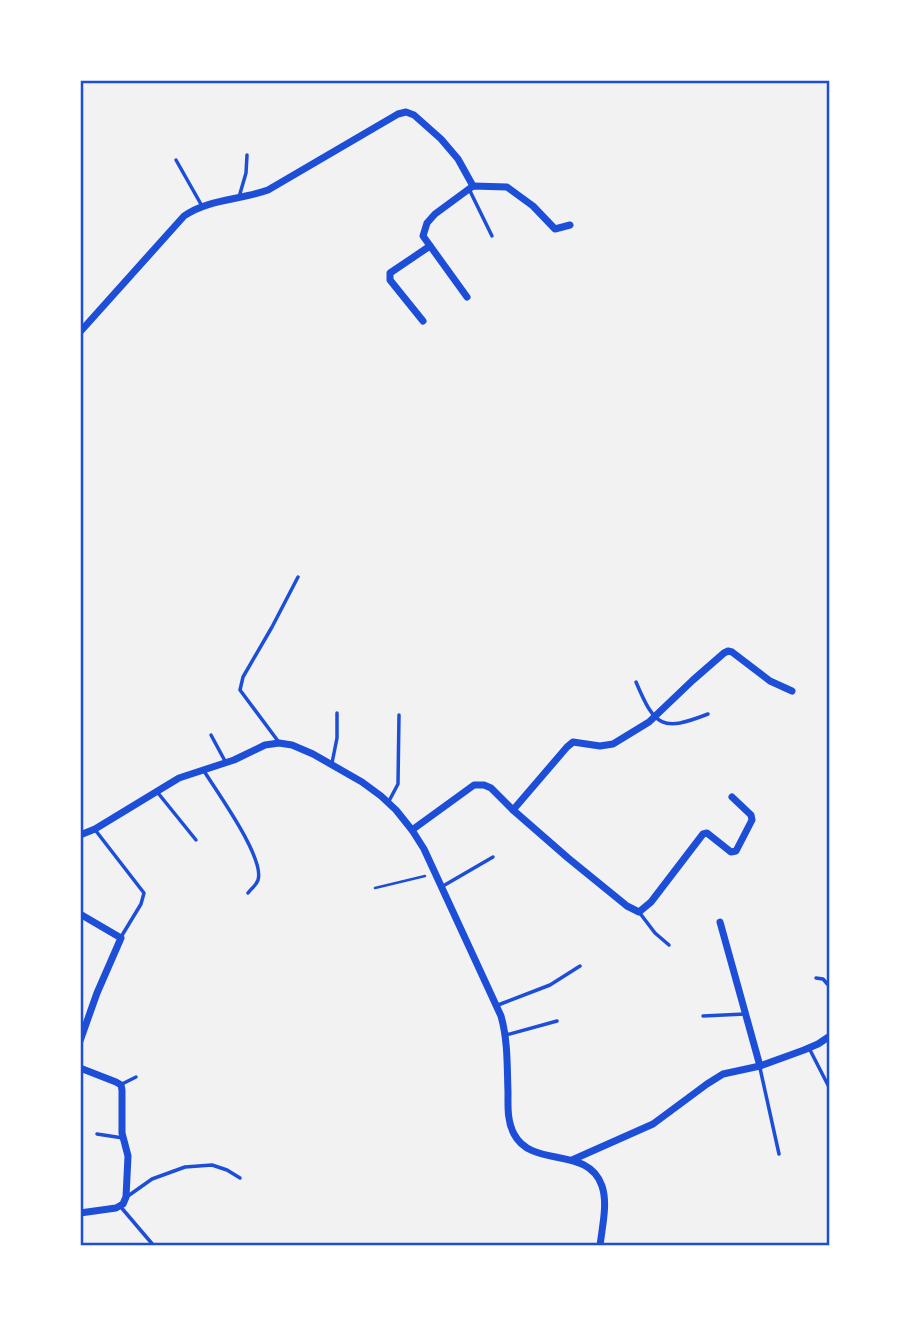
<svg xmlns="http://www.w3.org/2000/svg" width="910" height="1326" viewBox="0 0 910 1326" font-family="Jost,sans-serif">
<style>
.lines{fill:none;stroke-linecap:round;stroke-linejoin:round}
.path{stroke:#1d4ed8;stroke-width:2.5}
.service{stroke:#1d4ed8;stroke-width:3.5}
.minor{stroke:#1d4ed8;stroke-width:7}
.neatline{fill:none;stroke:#1d4ed8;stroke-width:2.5}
</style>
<rect width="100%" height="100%" fill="#f2f2f2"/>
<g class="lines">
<path class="path" d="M375,888l50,-12"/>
<g class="service">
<path d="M176,160l26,46"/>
<path d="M470,191l22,45"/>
<path d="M239,197l7,-24 1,-18"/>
<path d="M636,682c19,45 26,50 72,32"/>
<path d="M211,735l14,26"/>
<path d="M278,741l-38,-51 3,-13 29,-50 26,-50"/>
<path d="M332,763l5,-25v-25"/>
<path d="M204,771c13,21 61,87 54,109 -1,4 -7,9 -10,13"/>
<path d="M158,793l38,47"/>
<path d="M389,801l9,-17 1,-69"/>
<path d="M96,831l48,62 -3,11 -20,33"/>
<path d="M443,886l50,-29"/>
<path d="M639,912l16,21 14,12"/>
<path d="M816,978l7,1 7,8"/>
<path d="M498,1005l52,-20 30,-19"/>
<path d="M703,1016l42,-2"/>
<path d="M506,1035l51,-14"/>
<path d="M809,1048l21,41"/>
<path d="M760,1068l19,86"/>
<path d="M122,1084l14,-7"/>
<path d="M97,1134l26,4"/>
<path d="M128,1196l24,-17 33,-12 27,-2 15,5 13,8"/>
<path d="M120,1206l34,40"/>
<path d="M80,1211l1,-40"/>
</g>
<g class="minor">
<path d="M467,297l-44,-61 4,-13 8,-9 34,-25 4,-3 34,1 26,19 22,23 15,-4"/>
<path d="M423,321l-33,-41v-7l40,-27"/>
<path d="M80,332l104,-116c24,-17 57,-16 84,-26l130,-76 8,-2 8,3 27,24 17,20 15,27"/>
<path d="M513,810l54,-63 6,-5 27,4 13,-2 36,-22 44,-42 31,-27 4,-2 4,1 38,29 22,10"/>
<path d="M412,830l62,-45h10l7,3 22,22 55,48 59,48 12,6 12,-10 52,-68 4,-1 24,19 5,-1 16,-31 -1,-5 -19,-18"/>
<path d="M80,835l15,-6 84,-51 55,-18 31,-15 14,-2 13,2 21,9 49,28 19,14 15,14 16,20 12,19 77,167c7,25 6,50 7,76 0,14 -1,29 6,42 18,35 74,11 88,52 6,18 0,41 -2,60"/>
<path d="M80,914l41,24 -24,55 -17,48"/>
<path d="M720,922l40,144"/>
<path d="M80,1068l36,14 5,3 1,5v43l6,23 -2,41 -3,7 -7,4 -36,5"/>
<path d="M572,1160l81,-36 54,-40 16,-10 37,-8 44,-16 14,-6 12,-8"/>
</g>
</g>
<rect width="910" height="1326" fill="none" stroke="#ffffff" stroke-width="164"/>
<rect x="82" y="82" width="746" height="1162" class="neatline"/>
</svg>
